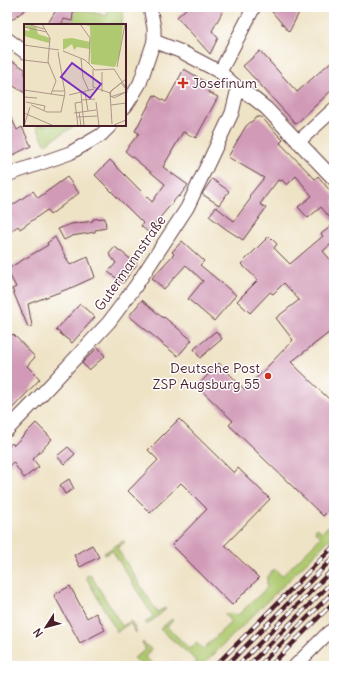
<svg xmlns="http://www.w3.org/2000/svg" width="341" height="673" viewBox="0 0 341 673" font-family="Delius,sans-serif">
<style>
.green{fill:#aec96f;stroke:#7c744d}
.building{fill:#d19bb7}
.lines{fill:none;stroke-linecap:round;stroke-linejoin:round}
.minor-casing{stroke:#633c42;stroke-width:15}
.minor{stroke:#fff;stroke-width:13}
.rail-casing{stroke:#4a1f2b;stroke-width:4.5}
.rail{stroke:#fff;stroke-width:3;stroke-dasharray:9;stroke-linecap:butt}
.poi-dot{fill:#c8321e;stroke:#fff;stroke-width:1.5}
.labels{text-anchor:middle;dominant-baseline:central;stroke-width:3;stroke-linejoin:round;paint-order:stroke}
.poi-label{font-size:14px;fill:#4a1f2b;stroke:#fff;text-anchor:start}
.street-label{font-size:14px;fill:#4a1f2b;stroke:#fff}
.inset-road{fill:none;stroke:#ad9588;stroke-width:1}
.view{fill:#7b2cbf;fill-opacity:0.15;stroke:#7b2cbf;stroke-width:2}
.inset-edge{fill:none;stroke:#4a1f2b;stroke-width:2}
</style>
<rect width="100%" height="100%" fill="#fff"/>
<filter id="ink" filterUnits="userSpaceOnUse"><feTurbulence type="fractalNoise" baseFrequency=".025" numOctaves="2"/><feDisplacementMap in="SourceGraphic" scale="8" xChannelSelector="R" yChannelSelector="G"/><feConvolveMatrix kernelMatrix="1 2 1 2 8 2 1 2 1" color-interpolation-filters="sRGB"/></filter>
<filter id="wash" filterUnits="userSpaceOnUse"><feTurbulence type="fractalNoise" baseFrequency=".012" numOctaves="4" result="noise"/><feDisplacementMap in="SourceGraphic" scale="16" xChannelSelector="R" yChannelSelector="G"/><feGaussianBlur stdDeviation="0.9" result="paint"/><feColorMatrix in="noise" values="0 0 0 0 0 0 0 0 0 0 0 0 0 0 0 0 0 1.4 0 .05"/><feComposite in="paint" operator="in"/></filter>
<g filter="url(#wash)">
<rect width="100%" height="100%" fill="#efe3c6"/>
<g class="green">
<path d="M109,7h15l-2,18h-60l2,-5 9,2 3,-14 31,8z"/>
<path d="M36,125h40l-31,19z"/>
<path d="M334,521v14l-132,131h-9l4,-5 -37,-32 12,-10 1,1 -6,7 23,22 7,-6 6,6 28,-27 -6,-7 4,-1 9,1 29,-27v-11l7,-8 8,7 39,-39 -6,-6 2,-3 5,4z"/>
<path d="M123,541l2,1 -8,6 40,64 8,-4 1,1 -19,16 -2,-2 8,-7 -41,-66 -7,5 -1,-2z"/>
<path d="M90,574l32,52 9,-5 5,9v3l-6,-10 -13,9 -31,-55z"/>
<path d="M142,642l9,7 -6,8 10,9h-13l-8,-8 12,-8z"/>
</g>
<g id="blocks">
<g class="building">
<path d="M7,7h22l-22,16z"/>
<path d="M58,7h16l-2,14 -8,-2 -3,6h-14z"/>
<path d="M188,7h37l-13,24 6,7 -8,16 -33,-37z"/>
<path d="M268,7h34l-13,25z"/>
<path d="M260,51l37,41 37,-33v29l-38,36 -53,-58z"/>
<path d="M7,58l18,11v24l-18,-11z"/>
<path d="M184,69l27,16 -3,7 10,5 -22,41 -13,-6 -20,35 25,18 -9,12 -1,-1 -30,36 -7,-6 2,-3 -48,-48 15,-15 42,42 13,-18 -40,-33 14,-18 -4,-2 19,-36 12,7z"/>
<path d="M7,108l10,22 5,-3 9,19 -24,12z"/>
<path d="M257,117h4l22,23 -3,3 35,36 3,-3 16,20v27l-13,-16 -13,11 -10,-11 14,-11 -16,-20 -9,9 -5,-5 -2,1 -2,-1 -18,24 6,4 -23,32 -17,-11 -17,-13 7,-9 18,14 17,-23 -2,-2 15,-18 -36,-21 18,-31z"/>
<path d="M67,177l12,16 -29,22 -3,-5 -27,19 -2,-3 -11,8v-25l26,-18 5,7z"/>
<path d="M212,179l17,12 -10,14 -17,-11z"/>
<path d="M105,218l1,10 -11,2v2l-23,4 -8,4 -6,-11 13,-5 22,-3v-2z"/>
<path d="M334,224v26l-4,-5 -7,6 11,13v65l-43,33 43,42v101l-11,11 -94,-91 4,-4 -33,-32v-6l19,-20 26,27 48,-50 -17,-22 23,-18 -15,-17 -11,11 -3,-2 -20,21 -13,-12 21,-21 -17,-16 28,-28 8,8 -3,4 16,16 33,-28 -2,-2z"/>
<path d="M55,237l15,28 18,-8 7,20 -22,10 -45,17 4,22 -4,1 -16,-38 4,-2 -9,-17 7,-5 34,-20 -1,-2z"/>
<path d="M182,241l22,20 -4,4 36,30 -22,26 -26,-22 15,-18 -17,-16 -22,24 -12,-11 22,-24 -2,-2z"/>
<path d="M115,247l22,17 -14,19 -15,-11 8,-9 -7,-9z"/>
<path d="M142,300l21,18 1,-1 28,23 -14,16 -16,-12v-1l-33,-27z"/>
<path d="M80,304l15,13 -23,26 -16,-13z"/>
<path d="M216,331l6,8 -22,19 -6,-9z"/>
<path d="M13,334l22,23 -8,9 13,13 -33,35v-74z"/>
<path d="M98,347l7,9 -16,14 -7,-7z"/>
<path d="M179,419l55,54 4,-5 32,31 -45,46 34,33 -27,27 -60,-60 35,-36 -26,-26 -31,30 -22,-22 30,-31 -10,-10z"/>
<path d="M36,423l16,16 -19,20 6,8 -15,11 -11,-16 -6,6v-20l5,-5 2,2z"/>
<path d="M68,447l7,7 -11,10 -7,-8z"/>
<path d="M69,479l5,10 -9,5 -5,-9z"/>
<path d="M92,545l7,12 -19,10 -6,-12z"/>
<path d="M70,586l17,32 9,-5 9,17 -25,13 -26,-48z"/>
</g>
</g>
</g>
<g filter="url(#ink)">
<use href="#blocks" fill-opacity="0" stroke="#633c42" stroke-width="1"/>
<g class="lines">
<g class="minor-casing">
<g id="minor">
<path d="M7,39l18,13"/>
<path d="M154,41l28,11 38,20 18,16 14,9 14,11 68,71"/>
<path d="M220,72l34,-65"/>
<path d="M125,107l6,-9 9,-15 14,-42v-13l-4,-21"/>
<path d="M298,142l36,-33"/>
<path d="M7,175l63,-22 31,-18 10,-10"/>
<path d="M7,430l35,-36 67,-72 26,-35 52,-79 45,-95 6,-25"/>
<path d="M295,666l33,-33 6,-4"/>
</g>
</g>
<use href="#minor" class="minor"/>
<g class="rail-casing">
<g id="rail">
<path d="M215,666l119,-120"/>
<path d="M226,666l108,-109"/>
<path d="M237,666l97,-98"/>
<path d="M248,666l86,-86"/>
<path d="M259,666l75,-75"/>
<path d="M270,666l64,-64"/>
</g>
</g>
<use href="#rail" class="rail"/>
</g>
</g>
<g class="poi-dot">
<path d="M181 77h4v4h4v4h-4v4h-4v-4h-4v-4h4z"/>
<circle cx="268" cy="376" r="4"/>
</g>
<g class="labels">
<g class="poi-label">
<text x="192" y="83">Josefinum</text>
<text x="260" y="368" text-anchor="end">Deutsche Post<tspan x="260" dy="16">ZSP Augsburg 55</tspan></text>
</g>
<g class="street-label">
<text transform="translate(130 263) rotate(-55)">Gutermannstraße</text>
</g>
</g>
<g transform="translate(24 24)">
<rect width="102" height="102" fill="#efe3c6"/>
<path d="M56,0h43l-3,30 -5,13 -24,-3 -1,-38zM2,1l10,2 2,7 12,4 -1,5 -25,-7v-6l5,1 1,-3 -5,-1zM48,14l18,4v7l-13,-2 -3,3 -2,-6 -9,6v-11z" fill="#aec96f"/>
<path class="inset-road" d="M3,0l17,5M18,0l8,14 -2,24 8,19 -5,13M56,0l10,14 -1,26M0,3l23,5M0,21l35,5M39,27l22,9 10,10 19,-1 12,19M57,35l2,19 6,13M0,36l25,3M93,43l8,-43M69,45v18l17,6M78,48v20M102,65l-5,-6 -10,8 -1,4 4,3 12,-6M0,66l41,6M28,67h13M61,68l3,19M57,69l3,33M45,71l25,-6M0,73l13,1M86,73l16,-5M57,76l14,-1M2,78l19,4 -1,4M72,78l3,24M7,81l16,7h14l4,-19 -7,-41M87,81l15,-2M55,88l2,14M0,89l30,13M50,89l22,-3M53,93l20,-1M88,100l-2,-32 16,-13M90,101l12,-5M0,102l6,-19M54,102l-3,-23 7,-1"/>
<path class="view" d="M48,39l29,21 -11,14 -29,-21z"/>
<rect width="102" height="102" class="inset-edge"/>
</g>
<rect width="341" height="673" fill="none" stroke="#fff" stroke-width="24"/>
<g transform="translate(46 627) rotate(234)" stroke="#ffffff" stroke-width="3" paint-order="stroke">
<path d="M0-3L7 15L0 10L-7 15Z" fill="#4a1f2b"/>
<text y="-6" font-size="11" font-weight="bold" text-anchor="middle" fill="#4a1f2b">N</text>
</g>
</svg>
